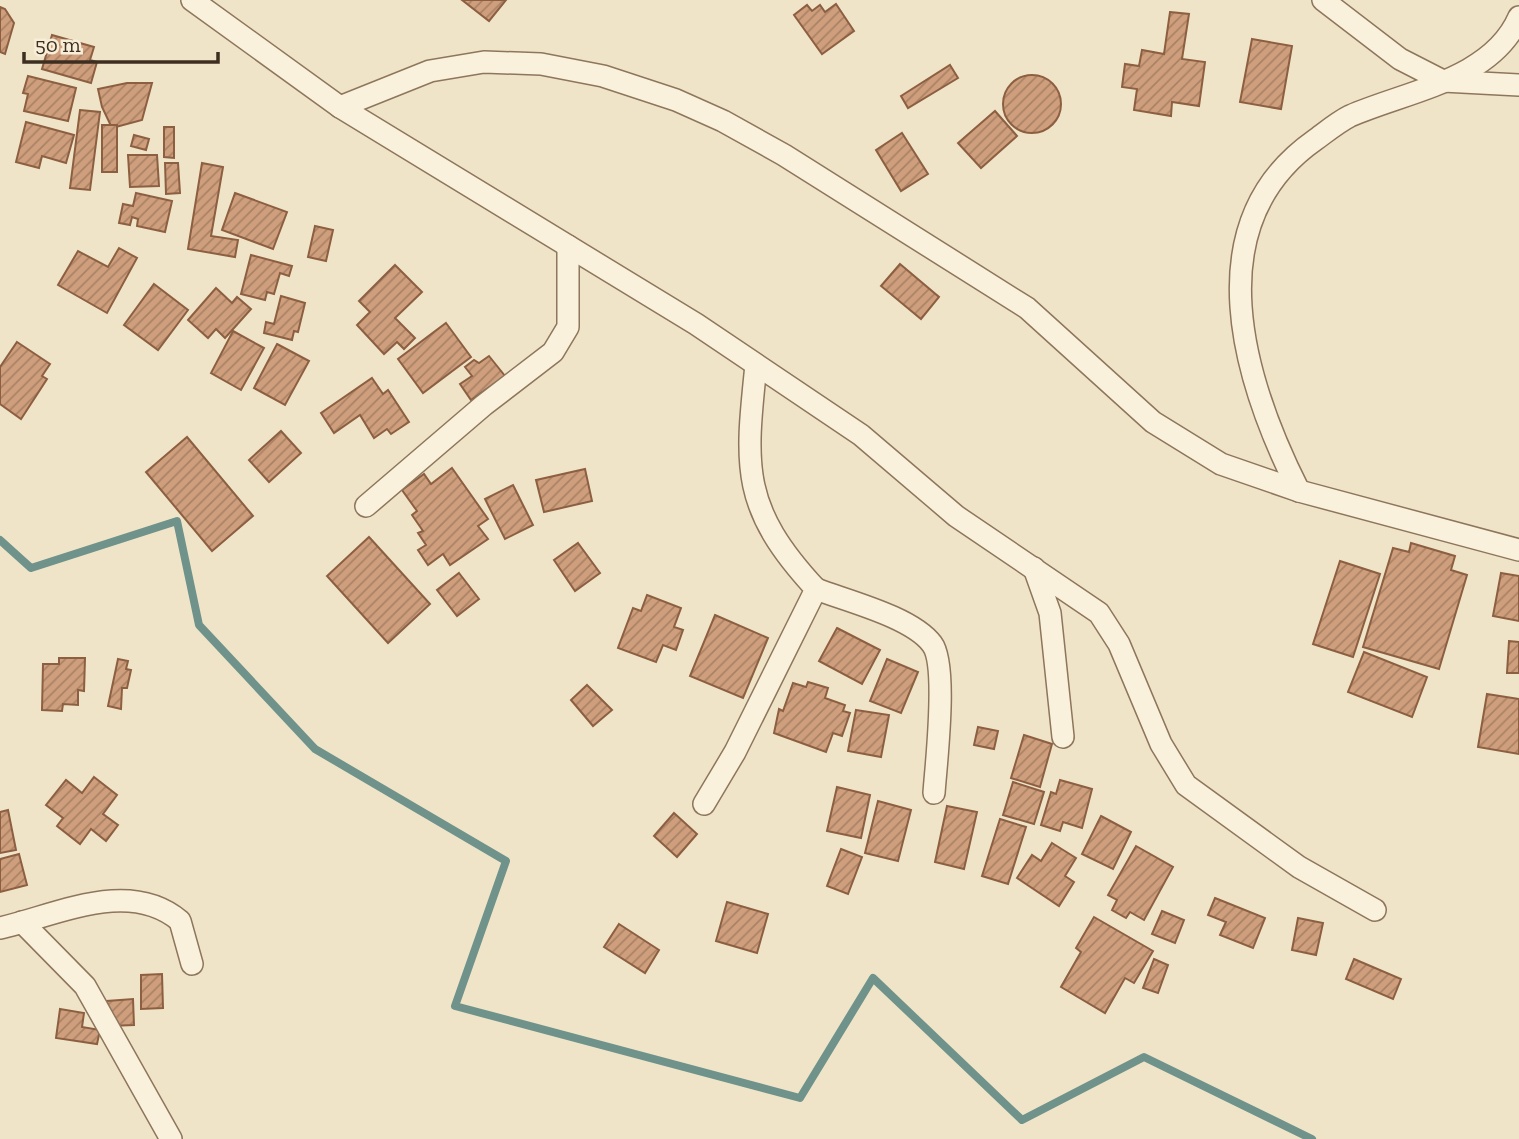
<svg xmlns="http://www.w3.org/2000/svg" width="1519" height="1139" viewBox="0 0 1519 1139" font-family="'Zilla Slab',serif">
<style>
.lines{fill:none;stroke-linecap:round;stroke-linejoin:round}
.stream{stroke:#6f938a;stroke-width:8}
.building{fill:url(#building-hatch);stroke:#8d5f41;stroke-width:2}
.minor-casing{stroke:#8d765c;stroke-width:24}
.minor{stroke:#faf1dc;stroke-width:21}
</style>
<defs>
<pattern id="building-hatch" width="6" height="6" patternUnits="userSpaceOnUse" patternTransform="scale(1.75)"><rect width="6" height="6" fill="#cf9f7d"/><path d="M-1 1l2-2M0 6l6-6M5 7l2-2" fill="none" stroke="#a98266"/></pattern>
</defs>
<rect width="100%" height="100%" fill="#f0e4c8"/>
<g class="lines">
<path class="stream" d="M0,540l31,28 146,-47 22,104 116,124 191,112 -51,145 345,92 73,-120 149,142 122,-63 168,82"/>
</g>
<g class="building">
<path d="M462,0h44l-17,21z"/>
<path d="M836,4l18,27 -32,23 -28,-39 13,-10 5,6 8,-6 5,7z"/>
<path d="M0,7l5,2 9,14 -9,31 -5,-2z"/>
<path d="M1170,12l19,2 -7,45 23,3 -6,44 -27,-4 -1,14 -37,-6 3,-21 -15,-2 3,-23 14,2 3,-16 22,4z"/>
<path d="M52,35l42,12 -4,13 7,2 -6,21 -49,-14z"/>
<path d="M1252,39l40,7 -11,63 -41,-7z"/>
<path d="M950,65l8,13 -50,30 -7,-12z"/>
<circle cx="1032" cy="104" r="29"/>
<path d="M28,76l48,12 -8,33 -44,-10 4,-17 -5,-1z"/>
<path d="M127,83h25l-10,37 -30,8 -10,-21 -4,-18z"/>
<path d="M80,110l20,2 -10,78 -20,-2z"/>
<path d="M995,111l22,25 -36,32 -23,-25z"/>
<path d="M26,122l48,13 -8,28 -24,-7 -3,12 -23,-6z"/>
<rect x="102" y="125" width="15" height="47"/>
<path d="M164,127h10v31l-10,-1z"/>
<path d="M902,133l26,41 -27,17 -25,-41z"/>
<path d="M134,135l15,4 -3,11 -15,-4z"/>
<path d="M128,155h29l2,31 -29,1z"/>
<path d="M165,163h13l2,30 -14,1z"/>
<path d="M202,163l21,4 -12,69 27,4 -3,17 -47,-8z"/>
<path d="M136,193l36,8 -7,31 -28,-6 1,-7 -6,-2 -2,8 -11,-2 4,-19 10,2z"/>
<path d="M235,193l52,19 -14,37 -51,-19z"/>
<path d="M315,226l18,4 -7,31 -18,-4z"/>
<path d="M119,248l18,10 -30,55 -49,-28 20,-34 30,16z"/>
<path d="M251,255l41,11 -3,10 -9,-3 -6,21 -7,-2 -2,8 -24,-6z"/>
<path d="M900,264l39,33 -18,22 -40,-33z"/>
<path d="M395,265l27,27 -27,26 20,20 -11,11 -7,-7 -13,12 -27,-29 13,-13 -11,-11z"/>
<path d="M154,284l34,26 -30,40 -34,-25z"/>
<path d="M216,288l16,15 5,-6 14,12 -26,29 -9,-9 -8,9 -20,-18z"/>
<path d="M281,296l24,7 -7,29 -4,-1 -2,9 -28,-7 2,-11 8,2z"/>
<path d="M446,323l25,34 -48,36 -25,-34z"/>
<path d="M233,331l31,17 -23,42 -30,-17z"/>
<path d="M17,342l33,22 -8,12 5,3 -26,40 -21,-15v-37z"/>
<path d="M277,344l32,17 -24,44 -31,-17z"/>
<path d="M489,356l16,20 -34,24 -11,-16 12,-8 -7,-9 9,-7 5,3z"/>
<path d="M372,378l11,16 5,-4 21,32 -18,12 -4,-5 -13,9 -14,-23 -26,18 -13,-20z"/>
<path d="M281,431l20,22 -32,29 -20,-22z"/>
<path d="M187,437l66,79 -41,35 -66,-79z"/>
<path d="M452,468l36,51 -10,7 10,13 -38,26 -7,-11 -15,11 -10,-15 8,-5 -8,-12 5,-2 -11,-16 5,-4 -15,-21 22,-16 7,10z"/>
<path d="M585,469l7,32 -48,11 -8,-32z"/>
<path d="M513,485l20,40 -28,14 -20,-40z"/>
<path d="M369,537l61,67 -42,39 -61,-67z"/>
<path d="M578,543l22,30 -25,18 -21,-31z"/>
<path d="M1411,543l44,13 -4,14 16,5 -28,94 -76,-22 30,-99 16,4z"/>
<path d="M1340,561l40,13 -27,83 -40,-13z"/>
<path d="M459,573l20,26 -22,17 -20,-26z"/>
<path d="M1501,573l18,3v45l-26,-5z"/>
<path d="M647,595l34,13 -7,19 9,3 -7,20 -13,-5 -7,17 -38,-14 15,-40 8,3z"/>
<path d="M715,615l53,23 -25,60 -53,-22z"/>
<path d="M837,628l43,22 -18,34 -43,-23z"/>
<path d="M1509,641l10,1v31h-12z"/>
<path d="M1364,652l63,25 -15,40 -64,-25z"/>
<path d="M59,658h26l-1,33 -6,-1v15l-15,-1 -1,7 -20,-1 1,-46h16z"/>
<path d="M118,659l10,2 -2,8 5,1 -4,18h-5l-1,21 -13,-3z"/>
<path d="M887,659l31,13 -17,41 -31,-12z"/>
<path d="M808,682l20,6 -3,10 20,7 -2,6 7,2 -8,23 -9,-3 -7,19 -52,-19 5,-24 4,2 10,-28 13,4z"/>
<path d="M587,685l25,25 -19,16 -22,-26z"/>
<path d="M1487,694l32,5v55l-41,-7z"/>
<path d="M856,710l33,5 -8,42 -33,-6z"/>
<path d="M978,727l20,4 -4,18 -20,-4z"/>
<path d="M1024,735l28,9 -12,43 -29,-9z"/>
<path d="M94,777l23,18 -14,19 15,11 -12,16 -15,-12 -11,15 -23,-18 6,-8 -17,-13 20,-25 16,13z"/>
<path d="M1060,780l32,9 -10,39 -19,-6 -3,9 -19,-6 10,-33 5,2z"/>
<path d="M1013,782l31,10 -10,32 -31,-9z"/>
<path d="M837,787l33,8 -9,43 -34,-7z"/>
<path d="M878,801l33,9 -13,51 -33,-8z"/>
<path d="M947,806l30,6 -13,57 -29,-7z"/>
<path d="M8,810l8,40 -16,3v-41z"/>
<path d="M674,813l23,21 -20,23 -23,-21z"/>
<path d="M1101,816l30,16 -18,37 -31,-15z"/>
<path d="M1000,819l26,8 -18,57 -26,-8z"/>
<path d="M1052,843l24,15 -11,18 9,6 -15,24 -42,-28 15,-23 9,6z"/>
<path d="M1136,846l37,21 -29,53 -14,-8 -4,6 -14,-8 5,-10 -9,-5z"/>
<path d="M841,849l21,8 -14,37 -21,-8z"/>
<path d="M19,854l8,31 -27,7v-33z"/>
<path d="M1215,898l50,20 -12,30 -33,-13 6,-13 -18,-7z"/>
<path d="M727,902l41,12 -11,39 -41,-12z"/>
<path d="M1162,911l22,9 -9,23 -23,-9z"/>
<path d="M1094,917l59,34 -19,32 -9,-5 -20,35 -44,-26 20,-35 -5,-4z"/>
<path d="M1298,918l25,5 -7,32 -24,-5z"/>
<path d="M619,924l40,26 -14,23 -41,-26z"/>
<path d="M1154,959l14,6 -10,28 -15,-5z"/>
<path d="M1354,959l47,20 -8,20 -47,-20z"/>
<path d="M162,974l1,34 -22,1v-34z"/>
<path d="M133,999l1,26 -25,1 -2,-25z"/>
<path d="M60,1009l24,4 -2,14 18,3 -3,14 -41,-6z"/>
</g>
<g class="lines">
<g class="minor-casing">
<g id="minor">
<path d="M192,0l148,107 356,217 165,111 95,81 143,97 20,31 42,100 25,41 113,82 76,43"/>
<path d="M1323,0l77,59 43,22 76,4"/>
<path d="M340,107l90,-36 54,-9 57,2 62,12 73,24 47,21 61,34 243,153 126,114 68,42 78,27 220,59"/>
<path d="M1299,491c-55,-109 -105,-266 16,-351 11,-8 23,-18 35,-24 57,-25 142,-36 169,-99"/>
<path d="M366,506l118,-101 69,-53 15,-25v-81"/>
<path d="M1034,568l16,45 13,124"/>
<path d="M816,589c31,12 96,28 116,55 16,21 4,120 2,149"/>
<path d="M704,804l31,-52 81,-163c-75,-81 -71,-121 -60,-224"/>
<path d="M22,922l63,64 86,153"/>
<path d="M0,928c57,-13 129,-50 180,-7l12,43"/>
</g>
</g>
<use href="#minor" class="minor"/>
</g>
<path d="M24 52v10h194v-10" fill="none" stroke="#3d2e20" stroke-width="3.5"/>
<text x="35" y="52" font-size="21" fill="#3d2e20" stroke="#f7eed8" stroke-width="5" paint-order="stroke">50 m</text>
</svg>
